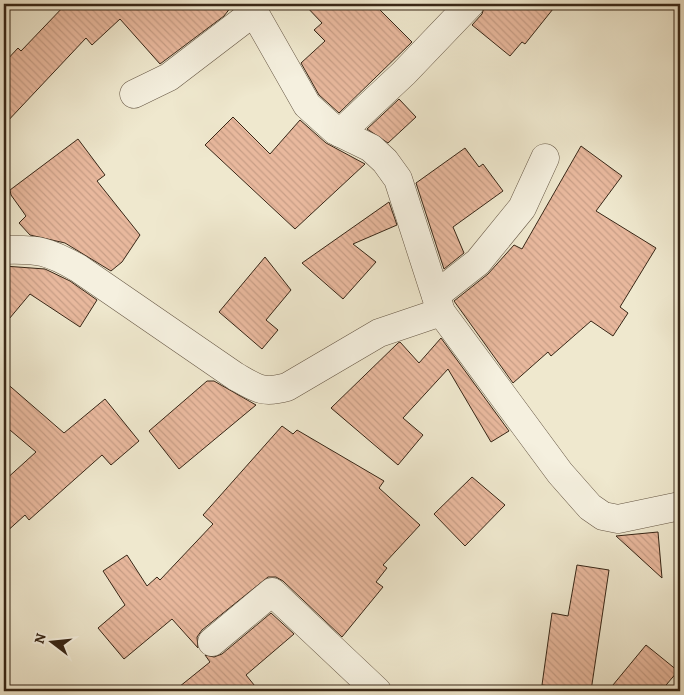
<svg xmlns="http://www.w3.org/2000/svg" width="684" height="695" viewBox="0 0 684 695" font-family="Alegreya,serif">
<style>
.building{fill:url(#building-back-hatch);stroke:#382717}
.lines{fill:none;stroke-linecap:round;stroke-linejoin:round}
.minor-casing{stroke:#665745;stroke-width:29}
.minor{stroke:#f5f0df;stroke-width:28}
</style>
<defs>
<pattern id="building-back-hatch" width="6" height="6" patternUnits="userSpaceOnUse" patternTransform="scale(1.25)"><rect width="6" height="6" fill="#e8b89d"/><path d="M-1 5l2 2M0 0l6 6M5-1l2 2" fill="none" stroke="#c89e86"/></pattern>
</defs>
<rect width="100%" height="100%" fill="#efe8ce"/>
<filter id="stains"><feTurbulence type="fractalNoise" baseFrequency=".004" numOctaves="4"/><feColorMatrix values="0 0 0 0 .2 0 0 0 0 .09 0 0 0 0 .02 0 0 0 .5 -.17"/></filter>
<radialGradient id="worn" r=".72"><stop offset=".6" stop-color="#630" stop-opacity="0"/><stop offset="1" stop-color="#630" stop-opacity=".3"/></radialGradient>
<g class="building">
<path d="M66,4h165v3l-7,9 -64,48 -40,-45 -28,26 -6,-7 -82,87v-62l14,-15 3,3z"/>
<path d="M304,4h70l38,38 -73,71 -20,-18 -18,-32 24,-22 -11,-11 8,-7z"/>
<path d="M485,4h72l-32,40 -3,-2 -12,14 -38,-31 10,-11z"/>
<path d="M399,99l17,18 -28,26 -21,-14z"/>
<path d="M233,117l37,37 30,-34 26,23 39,21 -70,65 -90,-84z"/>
<path d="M78,139l27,36 -8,6 43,54 -18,27 -11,9 -46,-28 -35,-8 -11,-12 7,-7 -15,-21 -1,-5z"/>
<path d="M581,146l41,30 -26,35 60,37 -36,59 8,6 -15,23 -22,-15 -40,35 -3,-4 -35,31 -59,-82 34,-27 26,-29 8,4z"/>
<path d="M465,148l14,19 4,-3 20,27 -50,36 11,26 -20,16 -28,-86z"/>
<path d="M389,202l8,23 -44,19 23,18 -33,37 -41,-36z"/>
<path d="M265,257l26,33 -25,30 12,10 -16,19 -43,-37z"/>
<path d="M4,266l41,3 25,12 27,19 -17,27 -50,-33 -26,31z"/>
<path d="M441,338l68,93 -18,11 -43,-73 -45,49 20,17 -25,30 -67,-57 67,-65 2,-1 19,21z"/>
<path d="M4,381l60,52 41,-34 34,42 -28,24 -9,-10 -73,65 -4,-5 -21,19v-53l32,-29 -32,-27z"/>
<path d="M207,381h7l42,24 -77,64 -30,-38z"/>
<path d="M282,426l11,8 4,-4 87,51 -5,7 41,37 -37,40 4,3 -11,14 7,5 -41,50 -59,-56 -7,-4h-8l-66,53 -5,7 1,11 -26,-29 -48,40 -26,-31 27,-23 -22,-34 24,-16 20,31 10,-9 3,3 53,-56 -10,-9z"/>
<path d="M472,477l33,28 -40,41 -31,-32z"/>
<path d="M658,532l4,46 -46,-42z"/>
<path d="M577,565l32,5 -18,121 -49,-6 10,-72 16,3z"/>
<path d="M271,613l23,21 -48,41 13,16h-85l36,-29 -5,-7 9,2 8,-3z"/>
<path d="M646,645l32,26 -17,20h-53z"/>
</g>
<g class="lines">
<g class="minor-casing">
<g id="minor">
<path d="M246,4l8,8 53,93 29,26 35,17 14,13 13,18 43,133 119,161 30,34 13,9 15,3 62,-13"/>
<path d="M134,94l35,-17 85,-65"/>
<path d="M340,133l64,-60 66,-69"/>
<path d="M4,250c35,-1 44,1 74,18l157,108c21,12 27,18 52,11l92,-54 62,-21"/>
<path d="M436,295l42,-33 44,-54 23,-50"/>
<path d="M212,642l60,-50 105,99"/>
</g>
</g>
<use href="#minor" class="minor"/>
</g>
<rect width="684" height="695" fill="none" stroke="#efe8ce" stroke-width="20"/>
<rect x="5" y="5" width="674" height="685" fill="none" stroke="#382717" stroke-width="2.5"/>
<rect x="10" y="10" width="664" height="675" fill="none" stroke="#382717"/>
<g transform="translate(52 642) rotate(286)" stroke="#f5f0df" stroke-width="4" paint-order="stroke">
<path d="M0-4L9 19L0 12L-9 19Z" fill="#382717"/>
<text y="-8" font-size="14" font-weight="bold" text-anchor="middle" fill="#382717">N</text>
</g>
<rect width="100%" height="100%" filter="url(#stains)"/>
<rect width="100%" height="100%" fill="url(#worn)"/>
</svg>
